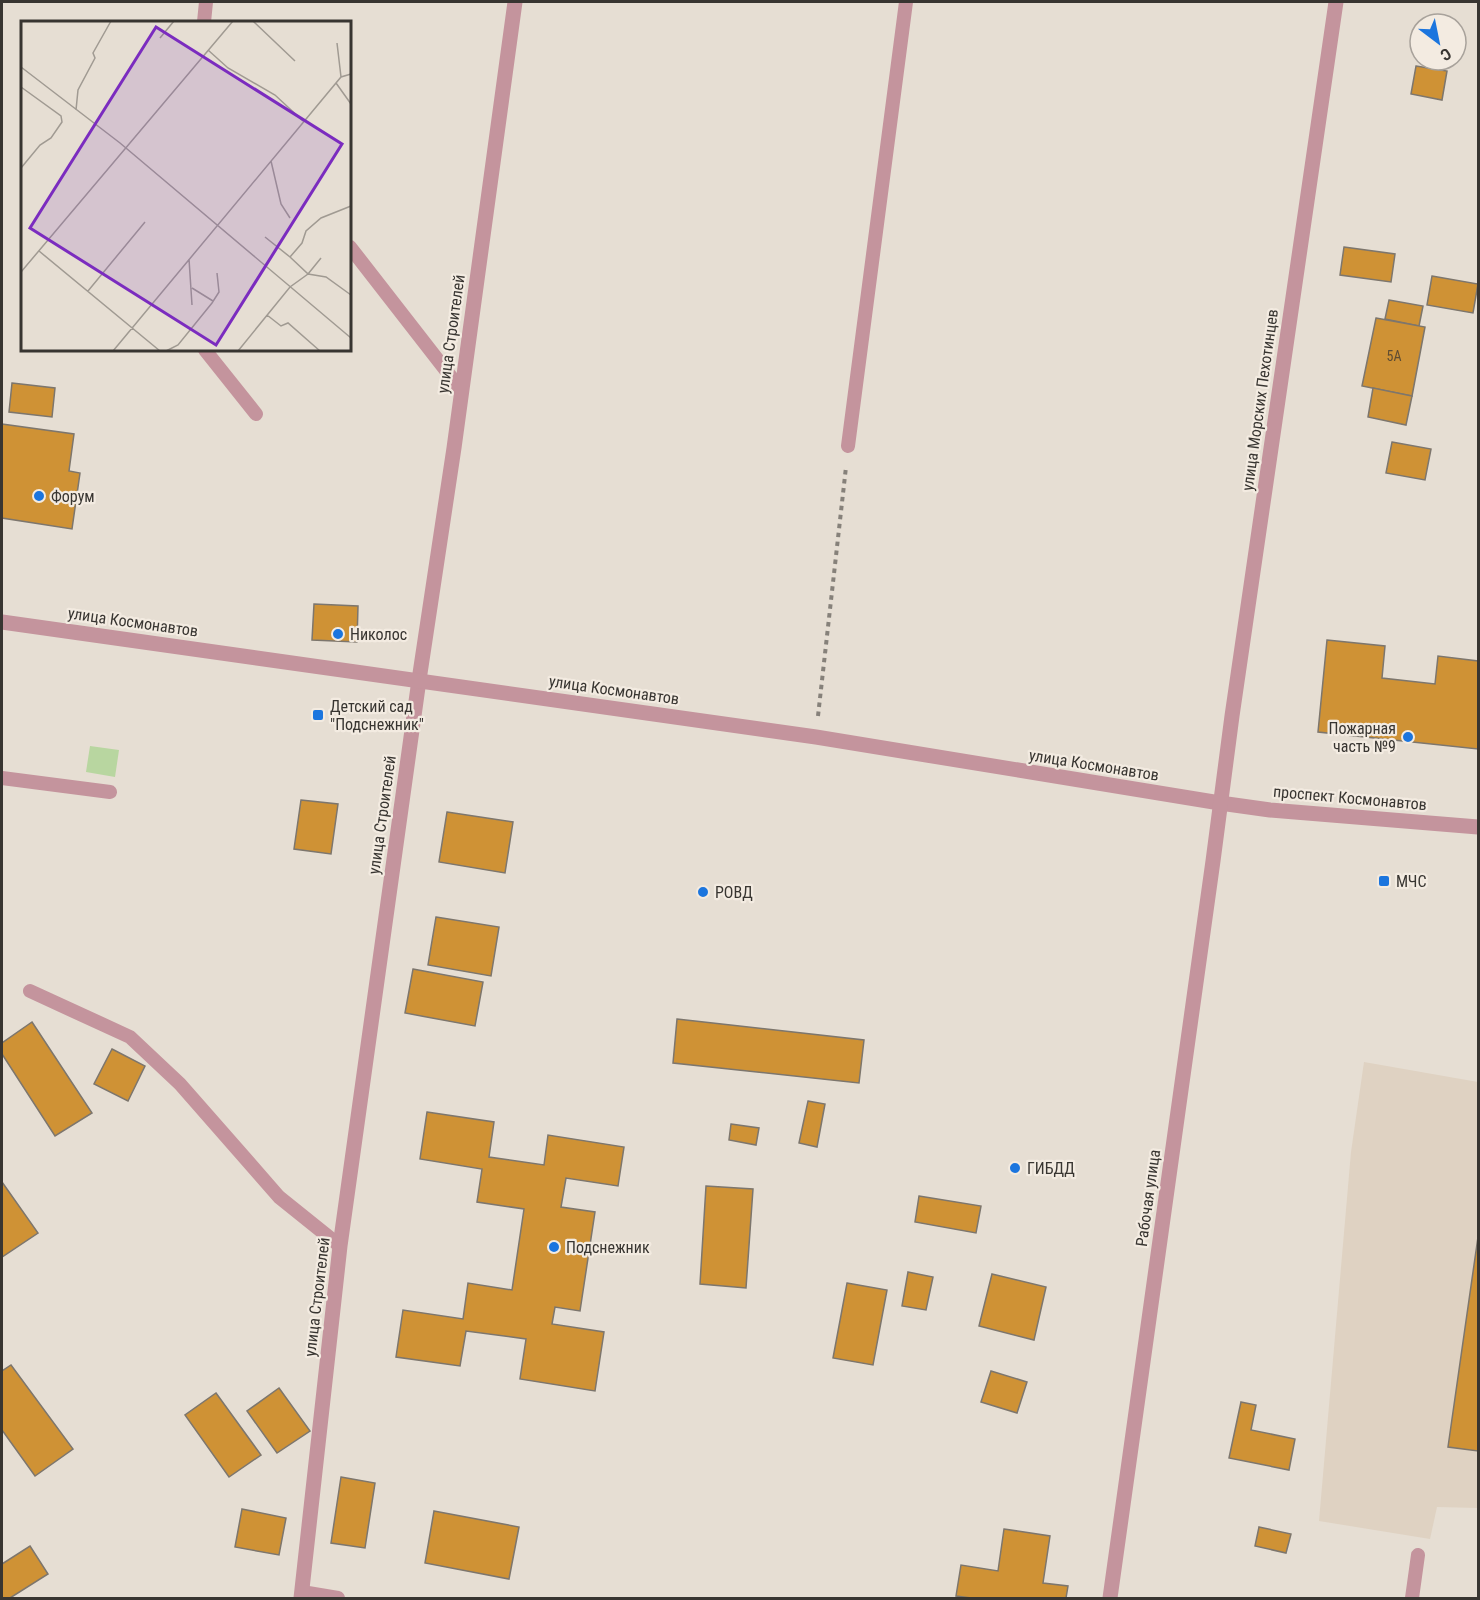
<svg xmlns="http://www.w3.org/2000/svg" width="1480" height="1600" viewBox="0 0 1480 1600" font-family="'Roboto Condensed',sans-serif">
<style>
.built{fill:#dfd2c2}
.green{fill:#b8d6a0}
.building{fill:#cf9235;stroke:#7d766d;stroke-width:1.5}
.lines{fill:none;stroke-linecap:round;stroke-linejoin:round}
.path{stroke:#86817a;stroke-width:4;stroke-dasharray:4.5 4.5;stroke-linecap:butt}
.service{stroke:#c4949d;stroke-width:14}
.minor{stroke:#c4949d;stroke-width:15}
.tertiary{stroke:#c4949d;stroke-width:15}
.poi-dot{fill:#1b75de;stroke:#f3ebe1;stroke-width:2}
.labels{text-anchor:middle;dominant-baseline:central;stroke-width:4.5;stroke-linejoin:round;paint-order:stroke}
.number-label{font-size:14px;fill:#5e4c32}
.street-label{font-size:16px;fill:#383531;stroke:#f3ebe1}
.poi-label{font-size:16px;fill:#383531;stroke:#f3ebe1;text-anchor:start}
.inset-road{fill:none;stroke:#a09a92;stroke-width:1.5}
.view{fill:#7b2cbf;fill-opacity:0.15;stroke:#7b2cbf;stroke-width:3}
.inset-edge{fill:none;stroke:#383531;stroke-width:3}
</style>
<rect width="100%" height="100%" fill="#e6ded3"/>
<path class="built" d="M1364,1062l114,20v426l-41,-1 -7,32 -111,-18 32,-369z"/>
<path class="green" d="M90,746l29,4 -4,27 -29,-5z"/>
<g class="building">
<path d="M1416,66l31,5 -5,29 -31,-6z"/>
<path d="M1344,247l51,7 -4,28 -51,-7z"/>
<path d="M1432,276l46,8 -5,29 -46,-8z"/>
<path d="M1389,300l34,6 -4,20 -34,-7z"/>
<path d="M1376,318l49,9 -13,69 -50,-10z"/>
<path d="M12,383l43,5 -3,29 -43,-5z"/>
<path d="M1373,388l39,8 -6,29 -38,-8z"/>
<path d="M2,424l72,10 -5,37 11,2 -8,56 -70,-11z"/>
<path d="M1392,442l39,7 -6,31 -39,-7z"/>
<path d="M314,604l44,2 -1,36 -45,-2z"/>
<path d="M1327,640l58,6 -3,32 53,6 3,-28 40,5v88l-160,-17z"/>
<path d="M301,800l37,4 -7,50 -37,-5z"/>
<path d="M447,812l66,10 -8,51 -66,-11z"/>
<path d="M436,917l63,10 -8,49 -63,-11z"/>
<path d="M413,969l70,13 -8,44 -70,-13z"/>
<path d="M677,1019l187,21 -5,43 -186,-20z"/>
<path d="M32,1022l60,91 -37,23 -53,-82v-11z"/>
<path d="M112,1049l33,17 -17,35 -34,-17z"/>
<path d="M808,1101l17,3 -8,43 -18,-4z"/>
<path d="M427,1112l67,10 -5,35 55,8 4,-30 76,12 -6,39 -52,-8 -5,29 34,5 -15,99 -25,-4 -3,17 52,8 -9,59 -75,-12 6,-40 -60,-8 -6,35 -64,-9 7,-47 60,9 5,-36 44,7 12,-81 -47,-7 5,-33 -62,-10z"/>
<path d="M731,1124l28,4 -3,17 -27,-5z"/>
<path d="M2,1182l36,51 -36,24z"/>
<path d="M706,1186l47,3 -7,99 -46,-4z"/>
<path d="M919,1196l62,10 -5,27 -61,-11z"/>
<path d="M1478,1237v214l-30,-4z"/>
<path d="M908,1272l25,5 -7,33 -24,-4z"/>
<path d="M992,1274l54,13 -12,53 -55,-14z"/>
<path d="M847,1283l40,7 -14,75 -40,-7z"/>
<path d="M11,1365l62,84 -38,27 -33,-46v-59z"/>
<path d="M991,1371l36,11 -10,31 -36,-11z"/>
<path d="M279,1388l31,43 -33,22 -30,-42z"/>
<path d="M216,1393l45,62 -32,22 -44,-62z"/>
<path d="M1241,1402l15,3 -5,25 44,9 -6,31 -60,-12z"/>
<path d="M341,1477l34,6 -10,65 -34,-5z"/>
<path d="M242,1509l44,9 -7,37 -44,-8z"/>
<path d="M434,1511l85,16 -10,52 -84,-16z"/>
<path d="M1259,1527l32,7 -5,19 -31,-7z"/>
<path d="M1004,1529l46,7 -7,47 25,3 -2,12h-95l-15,-2 5,-31 37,6z"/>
<path d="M30,1546l18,28 -38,24h-8v-34z"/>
</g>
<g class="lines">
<path class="path" d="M818,716l28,-249"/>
<g class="service">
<path d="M204,22l2,-20"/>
<path d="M350,247l112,144"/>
<path d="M205,350l51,64"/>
<path d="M848,446l58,-444"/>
<path d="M2,778l108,14"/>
<path d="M30,991l100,46 50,47 99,113 61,49"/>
<path d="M302,1592l36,6"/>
<path d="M1412,1598l6,-43"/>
</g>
<path class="minor" d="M301,1598l39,-352 79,-566 35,-232 61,-446"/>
<g class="tertiary">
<path d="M2,622l814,115 404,66 50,7 208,17"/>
<path d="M1110,1598l103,-737 19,-145 104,-714"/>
</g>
</g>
<g class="poi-dot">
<circle cx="39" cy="496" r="6"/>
<circle cx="338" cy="634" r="6"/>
<rect x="312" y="709" width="12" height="12" rx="3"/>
<circle cx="1408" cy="737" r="6"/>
<rect x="1378" y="875" width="12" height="12" rx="3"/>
<circle cx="703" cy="892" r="6"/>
<circle cx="1015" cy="1168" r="6"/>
<circle cx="554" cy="1247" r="6"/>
</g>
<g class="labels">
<g class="number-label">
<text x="1394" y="356">5А</text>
</g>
<g class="street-label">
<text transform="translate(451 334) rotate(-82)">улица Строителей</text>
<text transform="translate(1260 400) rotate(-82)">улица Морских Пехотинцев</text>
<text transform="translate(133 622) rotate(8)">улица Космонавтов</text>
<text transform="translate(614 690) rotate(8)">улица Космонавтов</text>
<text transform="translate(1094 765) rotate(9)">улица Космонавтов</text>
<text transform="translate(1350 798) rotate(5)">проспект Космонавтов</text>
<text transform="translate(382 815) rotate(-82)">улица Строителей</text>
<text transform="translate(1148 1198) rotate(-82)">Рабочая улица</text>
<text transform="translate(317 1297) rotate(-83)">улица Строителей</text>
</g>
<g class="poi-label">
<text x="51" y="496">Форум</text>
<text x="350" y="634">Николос</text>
<text x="330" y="706">Детский сад<tspan x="330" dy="18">"Подснежник"</tspan></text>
<text x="1396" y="728" text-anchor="end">Пожарная<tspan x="1396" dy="18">часть №9</tspan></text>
<text x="1396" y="881">МЧС</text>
<text x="715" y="892">РОВД</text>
<text x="1027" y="1168">ГИБДД</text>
<text x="566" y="1247">Подснежник</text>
</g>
</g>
<g transform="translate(21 21)">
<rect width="330" height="330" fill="#e6ded3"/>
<path class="inset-road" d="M232,0l42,40M139,17l14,-17M316,22l4,34M187,29l20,18 47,27 28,26M0,46l99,76 231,195M315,62l15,21M55,89l2,-20 17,-32 -2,-5 18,-32M250,140l10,43 9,14M0,147l19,-23 11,-7 11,-16 -1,-6 -40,-29M244,216l25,20M18,230l121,100M168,238l3,46M0,251l212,-251M287,253l18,3 25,18M287,253l13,-16M171,267l21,13M67,270l57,-69M246,294l14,11 7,-3 32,28M92,330l228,-274 10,-3M145,330l12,-6 34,-42 7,-11 -2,-19M217,330l52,-64 18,-13 -18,-17 12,-14 4,-12 15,-13 30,-12"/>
<path class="view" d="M135,6l186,117 -126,201 -186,-117z"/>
<rect width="330" height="330" class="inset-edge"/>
</g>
<rect width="1480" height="1600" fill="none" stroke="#383531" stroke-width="6"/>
<g transform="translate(1438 42) rotate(148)"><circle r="28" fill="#f3ebe1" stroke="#a8a29b" stroke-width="1.5"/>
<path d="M0-4.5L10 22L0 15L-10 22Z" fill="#1b75de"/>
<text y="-9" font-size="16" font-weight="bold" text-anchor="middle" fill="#383531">С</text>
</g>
</svg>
